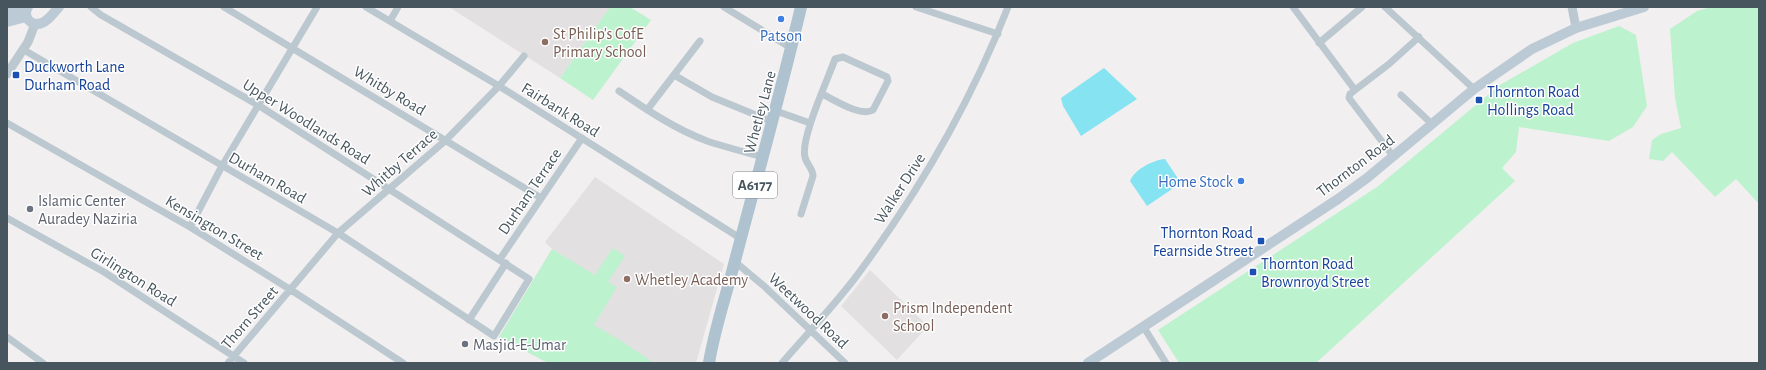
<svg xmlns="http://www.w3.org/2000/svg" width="1766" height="370" viewBox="0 0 1766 370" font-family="'Alegreya Sans',sans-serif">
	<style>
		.education { fill: #e3e0e2 }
		.green { fill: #bcf2cd }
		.water { fill: #86e3f1 }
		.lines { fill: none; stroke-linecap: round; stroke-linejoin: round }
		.minor { stroke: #bcc8cf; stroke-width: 7 }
		.tertiary { stroke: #bcc8cf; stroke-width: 9 }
		.secondary { stroke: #bccad5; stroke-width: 10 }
		.primary { stroke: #aec2d0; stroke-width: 12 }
		.shop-dot { fill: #3f7fe0; stroke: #fff; stroke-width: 1.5 }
		.education-dot { fill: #8d6e63; stroke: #fff; stroke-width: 1.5 }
		.transit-dot { fill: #1a4fb4; stroke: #fff; stroke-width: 1.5 }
		.worship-dot { fill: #6b7280; stroke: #fff; stroke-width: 1.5 }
		.labels { text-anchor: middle; stroke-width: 3; stroke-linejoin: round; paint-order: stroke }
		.shield { fill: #fff; stroke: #7e888e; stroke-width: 1 }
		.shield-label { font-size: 15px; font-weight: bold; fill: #46555e }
		.education-label { font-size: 16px; fill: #785e54; stroke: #fff; text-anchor: start }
		.shop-label { font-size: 16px; fill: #366cbe; stroke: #fff }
		.transit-label { font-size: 16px; fill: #164399; stroke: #fff; text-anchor: start }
		.street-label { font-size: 16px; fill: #46555e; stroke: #fff }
		.worship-label { font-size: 16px; fill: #5b616d; stroke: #fff; text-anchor: start }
	</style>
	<rect width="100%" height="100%" fill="#f2eff0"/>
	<!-- education -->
	<path class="education" d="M449,7H610L560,78Z
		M595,177L724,264L696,363H548L499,337L552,249L545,242Z
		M870,270L928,326L897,360L841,306Z"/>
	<!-- green -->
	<path class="green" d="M610,7H630L651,20L593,100L560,78Z
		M1711,7H1759V204L1736,179L1715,197L1672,152L1663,161L1649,159L1652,140L1661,134L1681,128L1675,98L1670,29L1697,11Z
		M1619,26L1636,35L1647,106L1633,127L1609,141L1519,127L1516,152L1502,168L1515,181L1316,363H1179L1158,330L1377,187L1500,85L1573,43Z
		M613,248L625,256L608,282L617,287L594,325L623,342L654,363H548L499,337L552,249L595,275Z"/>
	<!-- water -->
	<path class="water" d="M1104,68L1137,99L1081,136L1063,106L1061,98Z
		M1165,159L1181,183L1147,206L1130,181C1135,169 1153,160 1165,159Z"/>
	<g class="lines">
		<!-- minor -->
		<path class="minor" d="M224,7L541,198
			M366,7L499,86L740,238
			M724,7L791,48
			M916,7L998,34
			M1293,7L1355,90L1350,94L1349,98L1393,156
			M1385,7L1474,89
			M390,21L398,7
			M1319,43L1362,7
			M24,50L338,233L494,336L529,279L258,105L101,15L91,7
			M674,75L712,97L773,122
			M1355,90L1389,64L1419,37
			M619,91C647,110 675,129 707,141C725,147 745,152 763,157
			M1401,95L1432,124
			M647,110L700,41
			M776,111L810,123
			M7,123L190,227L291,290L403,363
			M801,214L813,176C813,168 806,164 805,157C800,139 828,79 835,59L843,57L887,77L888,81L873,110C860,117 835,100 822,94
			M7,218L104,272L244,363
			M190,227L222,166L317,7
			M500,259L582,138
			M734,261L764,286L845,363
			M469,320L506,263
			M1143,326L1166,363
			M7,337L43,363
			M228,363L338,233L446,140L499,86L524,56
			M782,363C806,335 832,308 855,278C917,195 970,104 1008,7"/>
		<!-- tertiary -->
		<path class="tertiary" d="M1572,7L1576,28
			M7,74L28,42L35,24"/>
		<!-- secondary -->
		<path class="secondary" d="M28,7C22,17 31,27 42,23C49,20 54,12 59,7
			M7,13L25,7
			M7,22L26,17
			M1088,363L1338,199L1367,178L1474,89L1532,49L1576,28L1644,7"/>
		<!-- primary -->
		<path class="primary" d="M709,363C714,332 724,302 732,272C755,184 780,96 801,7"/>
	</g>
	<!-- markers -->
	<g class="shop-dot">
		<circle cx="781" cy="19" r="4"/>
		<circle cx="1241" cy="181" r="4"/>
	</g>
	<g class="education-dot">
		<circle cx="545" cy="42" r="4"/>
		<circle cx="627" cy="279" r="4"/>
		<circle cx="885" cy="316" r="4"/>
	</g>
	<g class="transit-dot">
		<rect x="12" y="71" width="8" height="8" rx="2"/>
		<rect x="1475" y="96" width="8" height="8" rx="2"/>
		<rect x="1257" y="237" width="8" height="8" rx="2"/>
		<rect x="1249" y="268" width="8" height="8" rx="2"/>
	</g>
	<g class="worship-dot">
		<circle cx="30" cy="209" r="4"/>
		<circle cx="465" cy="344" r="4"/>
	</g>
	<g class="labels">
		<!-- shield labels -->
		<rect class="shield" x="733" y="172" width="44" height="26" rx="3"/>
		<g class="shield-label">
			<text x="755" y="190">A6177</text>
		</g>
		<!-- education labels -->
		<g class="education-label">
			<text x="553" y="39">St Philip's CofE<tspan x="553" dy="18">Primary School</tspan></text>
			<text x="635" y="285">Whetley Academy</text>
			<text x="893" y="313">Prism Independent<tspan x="893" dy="18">School</tspan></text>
		</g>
		<!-- shop labels -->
		<g class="shop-label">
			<text x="781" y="41">Patson</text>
			<text x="1233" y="187" text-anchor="end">Home Stock</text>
		</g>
		<!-- transit labels -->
		<g class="transit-label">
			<text x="24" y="72">Duckworth Lane<tspan x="24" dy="18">Durham Road</tspan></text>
			<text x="1487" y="97">Thornton Road<tspan x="1487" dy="18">Hollings Road</tspan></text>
			<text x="1253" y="238" text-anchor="end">Thornton Road<tspan x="1253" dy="18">Fearnside Street</tspan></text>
			<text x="1261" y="269">Thornton Road<tspan x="1261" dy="18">Brownroyd Street</tspan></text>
		</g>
		<!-- street labels -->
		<g class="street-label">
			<text transform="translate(390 90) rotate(31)" y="6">Whitby Road</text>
			<text transform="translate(561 109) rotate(32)" y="6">Fairbank Road</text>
			<text transform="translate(759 112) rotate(-75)" y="6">Whetley Lane</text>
			<text transform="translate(307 121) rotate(32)" y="6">Upper Woodlands Road</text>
			<text transform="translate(399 162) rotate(-41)" y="6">Whitby Terrace</text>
			<text transform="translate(1355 165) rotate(-37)" y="6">Thornton Road</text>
			<text transform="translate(268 177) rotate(30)" y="6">Durham Road</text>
			<text transform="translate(899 188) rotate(-57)" y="6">Walker Drive</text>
			<text transform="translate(529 191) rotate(-56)" y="6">Durham Terrace</text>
			<text transform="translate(215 227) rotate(31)" y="6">Kensington Street</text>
			<text transform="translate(134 276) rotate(32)" y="6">Girlington Road</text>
			<text transform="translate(809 310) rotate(43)" y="6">Weetwood Road</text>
			<text transform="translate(249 317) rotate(-49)" y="6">Thorn Street</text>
		</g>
		<!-- worship labels -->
		<g class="worship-label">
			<text x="38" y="206">Islamic Center<tspan x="38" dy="18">Auradey Naziria</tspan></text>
			<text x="473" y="350">Masjid-E-Umar</text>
		</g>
	</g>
	<!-- border -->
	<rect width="1766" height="370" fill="none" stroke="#46555e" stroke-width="16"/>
</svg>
